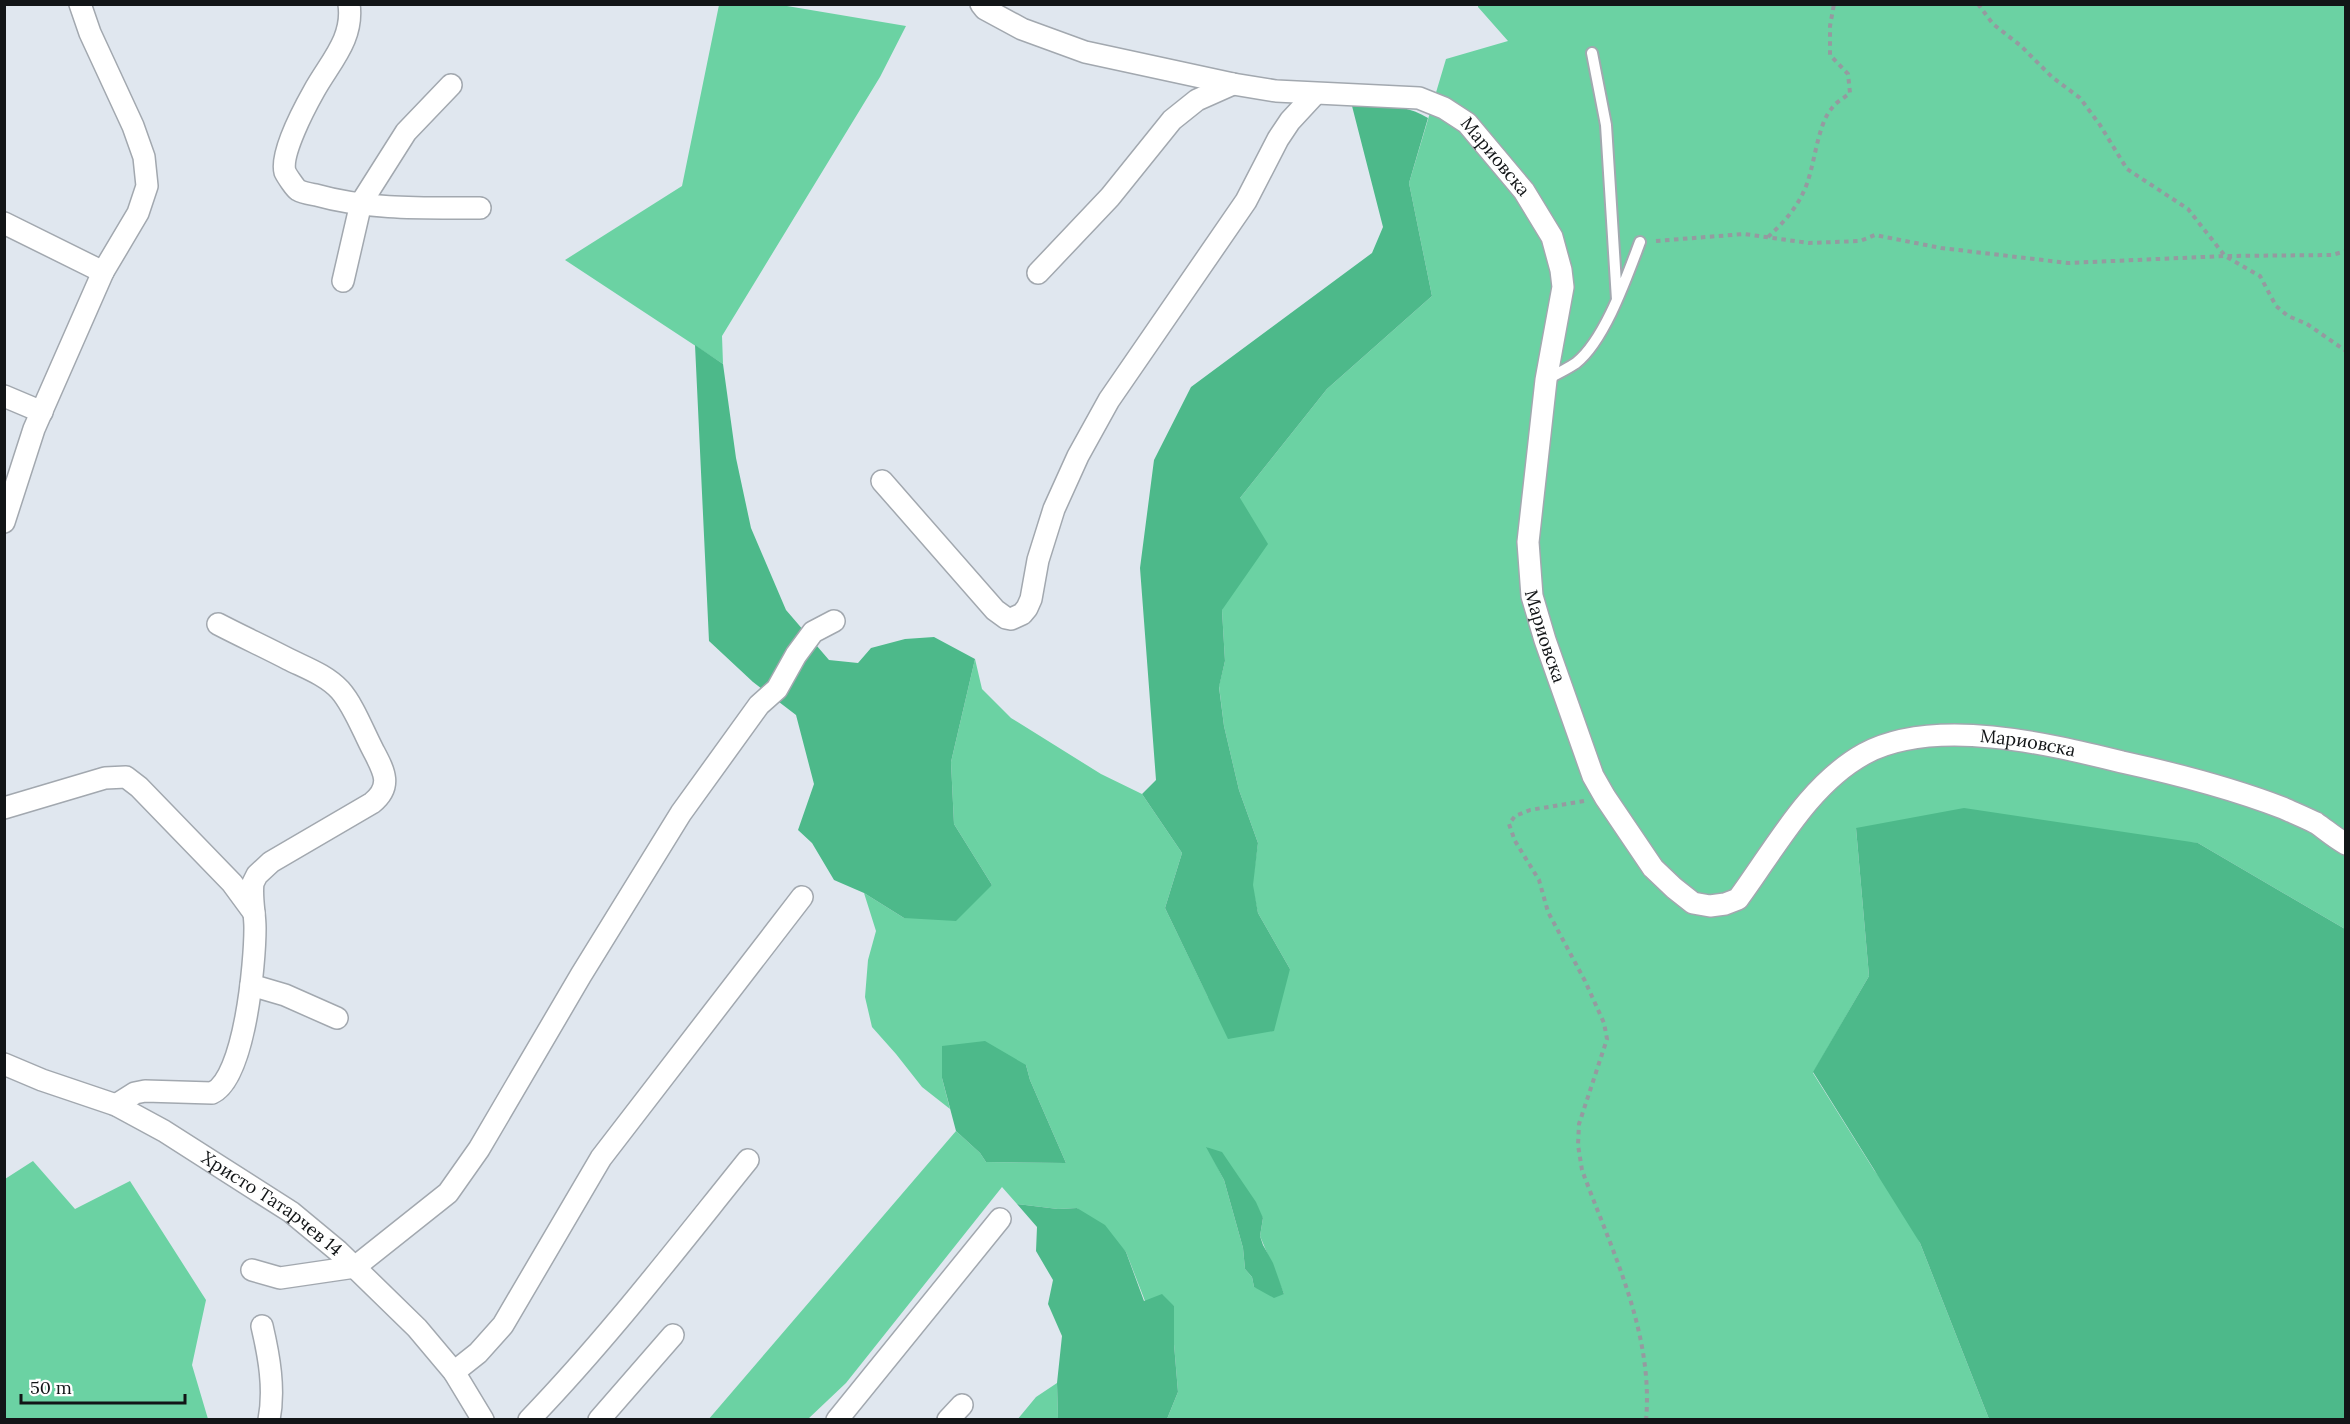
<svg xmlns="http://www.w3.org/2000/svg" width="2350" height="1424" viewBox="0 0 2350 1424" font-family="Lora,serif">
	<style>
		.green { fill: #6bd2a3; fill-rule: evenodd }
		.forest { fill: #4db98a }
		.lines { fill: none; stroke-linecap: round; stroke-linejoin: round }
		.lane-casing { stroke: #a2a8af; stroke-width: 14 }
		.street-casing { stroke: #a2a8af; stroke-width: 24 }
		.path { stroke: #959aa0; stroke-width: 4; stroke-dasharray: 4.5 4.5; stroke-linecap: butt }
		.lane { stroke: #fff; stroke-width: 10 }
		.street { stroke: #fff; stroke-width: 21 }
		.labels { text-anchor: middle; stroke-width: 6; stroke-linejoin: round; paint-order: stroke }
		.street-label { font-size: 18px; fill: #121517; stroke: #fff }
	</style>
	<rect width="100%" height="100%" fill="#e0e7ef"/>
	<!-- green -->
	<path class="green" d="M719,5H781L906,26L880,77L722,336L723,364L565,260L682,186Z
		M1478,5H2345V929L2198,843L1856,828L1869,976L1813,1073L1874,1170L1904,1209L1920,1243L1989,1419H1167L1178,1392L1174,1344V1306L1145,1301L1126,1252L1077,1208L1058,1209L1017,1204L1002,1187L846,1383L808,1419L708,1420L956,1131L980,1153L986,1162L1066,1163L1030,1080L1026,1065L942,1078L950,1109L922,1087L896,1054L872,1027L865,997L868,960L876,931L864,893L904,918L992,885L954,824L951,762L975,659L982,689L1011,718L1101,774L1142,794L1182,853L1165,908L1208,997L1290,969L1258,913L1252,885L1258,843L1239,790L1224,726L1219,686L1225,661L1222,610L1240,498L1327,389L1432,296L1409,183L1446,59L1508,41L1478,7ZM1207,1147L1263,1218L1260,1236L1284,1294L1254,1287L1252,1277L1245,1269L1243,1248L1224,1180Z
		M33,1161L75,1209L130,1181L206,1300L192,1365L208,1419H5V1179Z
		M1057,1383L1058,1419L1017,1420L1036,1397Z"/>
	<!-- forest -->
	<path class="forest" d="M1352,106C1379,106 1404,103 1428,118L1409,183L1432,296L1327,389L1240,498L1268,544L1222,610L1225,661L1219,687L1224,726L1239,790L1258,843L1253,885L1258,913L1290,969L1274,1031L1228,1039L1165,908L1182,853L1142,794L1156,780L1140,568L1154,460L1191,387L1372,253L1383,227Z
		M695,345L723,364L736,458L751,528L786,610L829,660L858,663L871,648L905,639L934,637L975,659L951,762L954,824L992,885L956,921L904,918L864,893L834,880L812,843L798,830L814,784L796,715L753,682L709,641Z
		M1964,808L2198,843L2345,929V1419H1989L1920,1243L1813,1072L1869,976L1856,828Z
		M985,1041L1026,1065L1030,1080L1066,1163L986,1162L980,1153L956,1131L942,1078V1046Z
		M1206,1147L1222,1152L1256,1202L1263,1218L1260,1236L1263,1245L1273,1263L1284,1294L1274,1298L1254,1287L1252,1277L1245,1269L1243,1248L1224,1180Z
		M1017,1204L1058,1209L1077,1208L1105,1225L1126,1252L1144,1301L1162,1294L1174,1306V1344L1178,1392L1167,1419H1058L1057,1383L1062,1336L1048,1304L1053,1280L1036,1251L1037,1227Z"/>
	<g class="lines">
		<!-- lane casing -->
		<g class="lane-casing">
			<path id="lane" d="M1592,53L1606,125L1617,300
				M1547,379C1557,374 1567,369 1576,363C1605,340 1627,276 1640,242"/>
		</g>
		<!-- street casing -->
		<g class="street-casing">
			<g id="street">
				<path d="M349,4C354,39 330,62 314,91C305,107 280,154 285,172C287,176 295,188 298,190C303,193 311,194 316,195C369,210 425,208 480,208"/>
				<path id="s1" d="M981,4L985,9L1022,29L1085,52L1233,84L1276,91L1419,98L1444,108L1467,123L1524,191L1552,237L1561,270L1563,287L1546,380L1528,542L1532,596L1545,640L1593,776L1605,797L1653,868L1674,888L1693,903L1710,906L1725,904L1738,899C1775,849 1808,785 1864,754C1934,716 2049,744 2122,762C2177,774 2231,788 2283,808C2294,813 2306,818 2316,823C2326,830 2335,838 2346,844"/>
				<path d="M4,223L103,272"/>
				<path d="M1038,273L1110,197L1172,120L1197,100L1233,84"/>
				<path d="M343,281L361,203L406,132L451,85"/>
				<path d="M4,396L42,412"/>
				<path d="M882,481L995,610L1006,618L1011,619L1022,614L1027,608L1031,599L1038,560L1054,509L1078,456L1109,400L1246,201L1278,139L1290,121L1315,94"/>
				<path d="M4,522L34,429L103,272L138,213L147,186L144,157L133,126L90,33L80,4"/>
				<path d="M4,808L105,778L126,777L139,787L232,883L254,913"/>
				<path d="M251,985L285,995L337,1018"/>
				<path id="s2" d="M4,1064L42,1080L116,1105L164,1131L291,1212L338,1251L417,1328L454,1372L483,1420"/>
				<path d="M116,1105L135,1093L145,1091L212,1093C245,1079 255,962 255,928C255,913 251,898 253,883L257,875L271,862L372,803C393,786 384,771 373,750C363,731 354,706 340,690C326,675 306,668 288,659C265,647 241,636 218,624"/>
				<path d="M252,1270L280,1278L355,1267L448,1193L479,1149L581,975L681,813L759,705L777,689L796,655L813,632L834,621"/>
				<path d="M262,1326C269,1356 275,1389 269,1420"/>
				<path d="M454,1372L478,1353L503,1325L601,1158L802,897"/>
				<path d="M529,1420C608,1338 677,1248 748,1160"/>
				<path d="M599,1420L673,1335"/>
				<path d="M837,1420L1000,1219"/>
				<path d="M948,1420L962,1405"/>
			</g>
		</g>
		<!-- path -->
		<path class="path" d="M1978,4L1993,24L2021,46L2052,77L2080,98L2100,125L2127,169L2188,209L2225,256L2260,276L2276,306L2288,316L2307,324L2346,351
			M1768,237C1782,224 1795,210 1803,193C1815,170 1816,126 1832,108C1836,102 1844,98 1850,93L1848,74L1830,55V26L1834,4
			M1656,241L1744,234L1809,243L1860,241L1875,235L1941,248L2068,263L2225,256L2332,255L2346,251
			M1584,801L1530,810L1515,816L1509,824L1515,841L1539,880L1548,912L1585,981L1604,1023L1607,1039L1579,1124L1578,1145L1582,1170C1611,1249 1654,1333 1646,1420"/>
		<!-- lane -->
		<use href="#lane" class="lane"/>
		<!-- street -->
		<use href="#street" class="street"/>
	</g>
	<g class="labels">
		<!-- street labels -->
		<g class="street-label">
			<text dy="6" stroke="none"><textPath href="#s1" startOffset="552">Мариовска</textPath></text>
			<text dy="6" stroke="none"><textPath href="#s1" startOffset="1056">Мариовска</textPath></text>
			<text dy="6" stroke="none"><textPath href="#s1" startOffset="1774">Мариовска</textPath></text>
			<text dy="6" stroke="none"><textPath href="#s2" startOffset="304">Христо Татарчев 14</textPath></text>
		</g>
	</g>
	<!-- border -->
	<rect width="2350" height="1424" fill="none" stroke="#121517" stroke-width="12"/>
	<!-- scale -->
	<path d="M21 1394v9h164v-9" fill="none" stroke="#121517" stroke-width="3"/>
	<text x="30" y="1394" font-size="18" fill="#121517" stroke="#ffffff" stroke-width="4.5" paint-order="stroke">50 m</text>
</svg>
